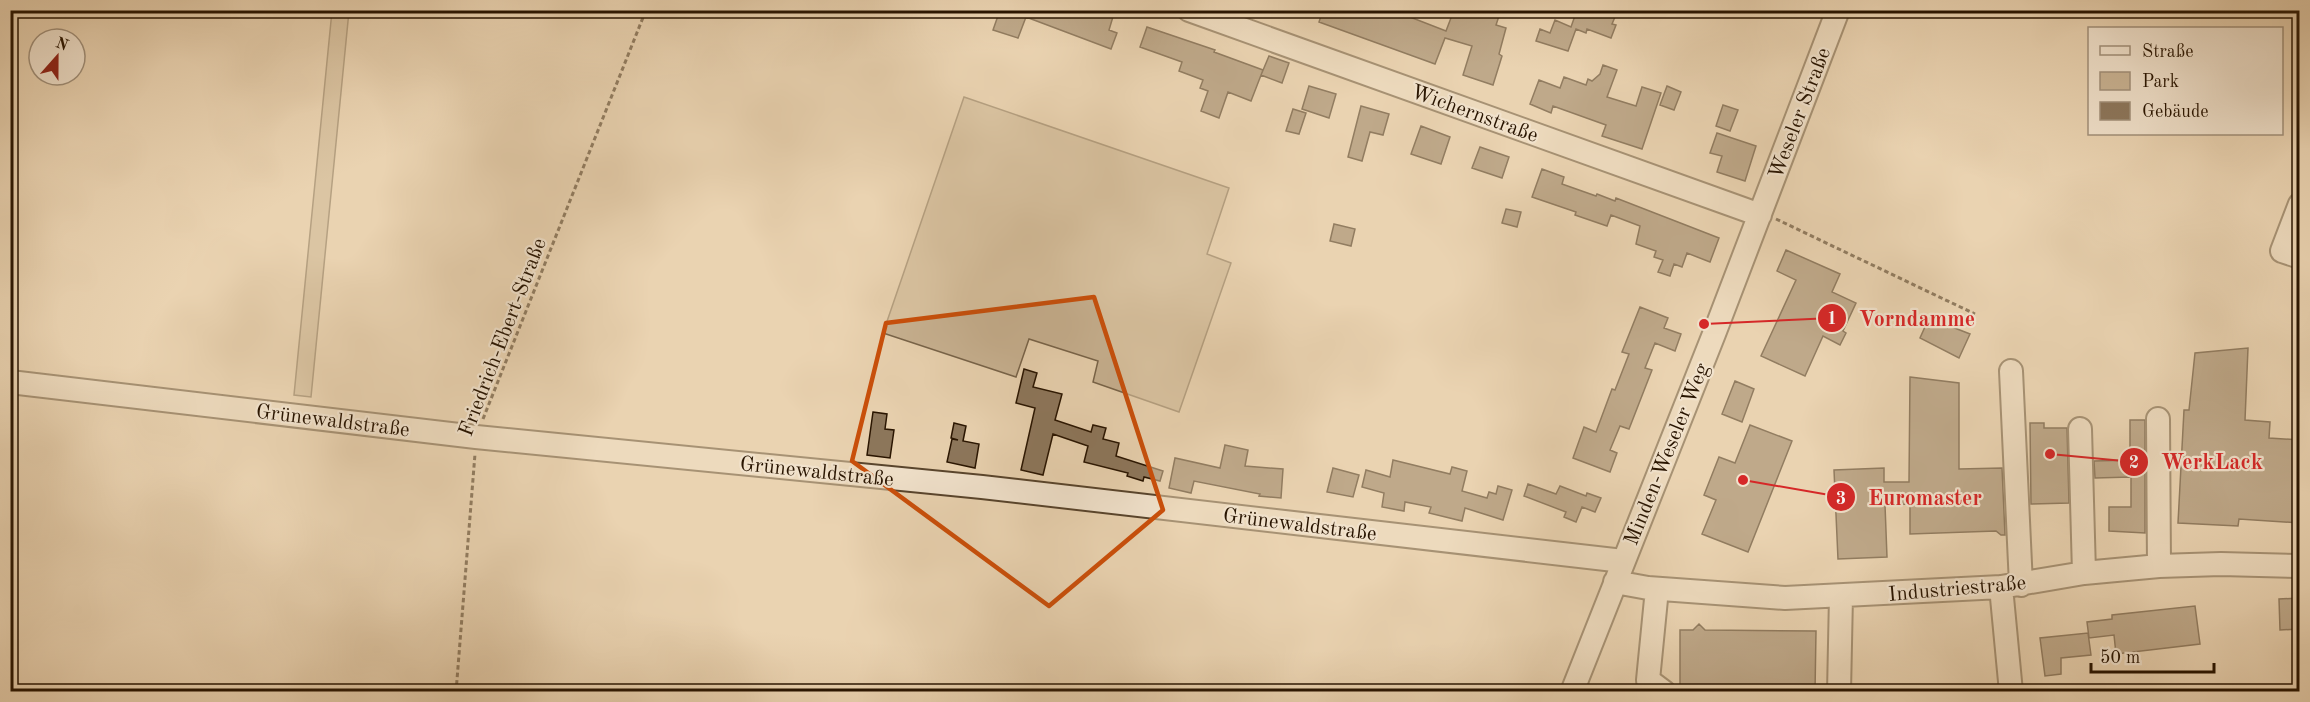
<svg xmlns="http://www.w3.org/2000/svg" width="2310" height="702" viewBox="0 0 2310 702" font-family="'Old Standard TT',serif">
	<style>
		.green { fill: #c9b393; stroke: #78644a; stroke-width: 1.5 }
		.building { fill: #8d775c; stroke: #281400; stroke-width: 1.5 }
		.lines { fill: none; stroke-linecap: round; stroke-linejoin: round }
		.minor-casing { stroke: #58442c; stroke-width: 26 }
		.path { stroke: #281400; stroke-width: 3; stroke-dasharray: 4.5 3; stroke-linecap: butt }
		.minor { stroke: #f1e2cc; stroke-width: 22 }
		.marked { fill: none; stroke: #cb4f0a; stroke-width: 4.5; stroke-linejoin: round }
		.labels { text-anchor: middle; stroke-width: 4.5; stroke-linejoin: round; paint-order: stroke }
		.street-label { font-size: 21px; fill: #281400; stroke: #f1e2cc }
		.leader { fill: none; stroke: #d62828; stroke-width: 2 }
		.callout-dot { fill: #d62828; stroke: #f1e2cc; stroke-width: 2 }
		.mark-label { font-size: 18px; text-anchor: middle; font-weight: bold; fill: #fff }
		.callout-label { font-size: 22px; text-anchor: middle; font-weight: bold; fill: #d62828; stroke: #f1e2cc; stroke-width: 4.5; stroke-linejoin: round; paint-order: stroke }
	</style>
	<rect width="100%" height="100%" fill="#ead3b1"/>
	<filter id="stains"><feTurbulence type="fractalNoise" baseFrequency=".00333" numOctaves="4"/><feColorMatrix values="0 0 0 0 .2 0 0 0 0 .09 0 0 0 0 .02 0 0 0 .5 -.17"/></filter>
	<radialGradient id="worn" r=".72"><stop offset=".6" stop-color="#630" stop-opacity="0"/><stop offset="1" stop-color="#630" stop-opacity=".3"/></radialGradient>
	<!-- green -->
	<path class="green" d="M332,11H349L311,397L294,395Z
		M964,97L1229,188L1207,254L1231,263L1179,412L1093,382L1098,361L1029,339L1016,377L883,333Z"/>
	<!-- building -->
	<path class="building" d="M1000,10H1115L1109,30L1117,33L1111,49L1026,17L1018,38L993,30Z
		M1323,10H1392L1446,31L1454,10H1501L1496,25L1506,28L1499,54L1502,56L1493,85L1463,75L1472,46L1445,38L1435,64L1319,22Z
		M1577,10H1618L1612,24L1616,25L1611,38L1587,29L1586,33L1576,29L1568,51L1536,41L1540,29L1550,33L1555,20L1571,27Z
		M1147,27L1215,50L1214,52L1263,70L1251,101L1228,92L1219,118L1201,111L1208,91L1200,88L1203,80L1179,71L1182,62L1140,47Z
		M1269,56L1289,63L1282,83L1261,75Z
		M1603,65L1617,70L1607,97L1636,106L1642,87L1661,93L1642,149L1602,136L1606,125L1553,106L1551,113L1530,104L1539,80L1560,88L1564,77L1586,85L1588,79L1592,81L1600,74Z
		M1309,86L1336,94L1329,118L1302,109Z
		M1667,86L1681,92L1674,110L1660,105Z
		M1723,105L1738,110L1730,131L1716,126Z
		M1361,106L1389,114L1383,135L1370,132L1362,161L1348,157Z
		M1293,109L1306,113L1299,134L1286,131Z
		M1421,126L1450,137L1441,164L1411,154Z
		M1717,133L1756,146L1745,181L1717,172L1722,156L1710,153Z
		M1480,147L1509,157L1502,178L1472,168Z
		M1542,169L1564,177L1562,184L1596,196L1597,194L1615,201L1616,198L1719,238L1710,262L1687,253L1682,267L1674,264L1670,276L1658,272L1663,260L1654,257L1656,251L1636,244L1640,226L1611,215L1607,226L1575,215L1576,212L1532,197Z
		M1506,209L1521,212L1517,227L1502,223Z
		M1334,224L1355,229L1351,246L1330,241Z
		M1786,250L1840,274L1832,292L1856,303L1843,331L1846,333L1840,345L1823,336L1805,376L1761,356L1796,280L1777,271Z
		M1640,307L1668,318L1664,328L1681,334L1675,351L1655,343L1645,368L1652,370L1629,429L1620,426L1610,450L1617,453L1610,472L1573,458L1584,427L1596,432L1612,389L1615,390L1629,354L1622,352Z
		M1929,318L1970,334L1959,358L1920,338Z
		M2248,348L2245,420L2270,422L2269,438L2300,440V523L2239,519L2238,526L2178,523L2184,410H2189L2195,353Z
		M1024,369L1037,373L1033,387L1062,394L1055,420L1091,432L1093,425L1106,428L1103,439L1119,443L1116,456L1163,471L1160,481L1144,477L1143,481L1127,476L1128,473L1084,462L1088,446L1053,434L1043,475L1021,470L1035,408L1016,403Z
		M1910,377L1959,383V469L2002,468L2005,535H2001L1996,531L1910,534V504L1885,505L1887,557L1838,559L1834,470L1884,468V482H1909Z
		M1735,381L1754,389L1742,422L1722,414Z
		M873,412L887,414L885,429L894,430L890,458L867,455Z
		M2130,420H2145V533L2109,531V507H2131V477L2095,478L2094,461L2130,460Z
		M954,423L966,426L963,441L979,444L975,468L947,462L952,439L958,440L951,438Z
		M2030,423H2044V428H2067L2069,503L2031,504Z
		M1750,425L1792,441L1748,552L1702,534L1716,500L1704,495L1719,457L1735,463Z
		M1225,445L1248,450L1245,466L1283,469L1281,498L1259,496L1260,494L1194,481L1191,493L1169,488L1175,458L1220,468Z
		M1393,460L1450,474L1452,467L1467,471L1462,491L1487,498L1489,492L1496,494L1498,486L1512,490L1503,520L1465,508L1462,521L1429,513L1431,507L1405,502L1404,511L1382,507L1384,493L1362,487L1366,470L1390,477Z
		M1333,468L1359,475L1353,497L1327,492Z
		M1528,484L1556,494L1560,486L1586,496L1587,493L1601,498L1595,512L1582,507L1576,522L1564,517L1566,512L1524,496Z
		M2300,598V629L2280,630L2279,599Z
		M2195,606L2200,644L2116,654L2114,635L2089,638L2087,622L2112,619V615Z
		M1699,624L1705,630L1816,631L1815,692H1680V630H1693Z
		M2088,633L2091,655L2061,658V674L2045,676L2040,638Z"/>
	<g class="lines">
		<!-- minor casing -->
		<g class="minor-casing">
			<path id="minor" d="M1189,10L1760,215
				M2300,204L2282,251L2300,257
				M2011,371L2021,585
				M10,382L476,437L982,487L1623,561
				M2158,419L2159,566
				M2080,429L2084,573
				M1615,582L1648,588L1785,598L2001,587L2084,573L2159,566L2221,564L2300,566
				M2001,587L2011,692
				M1657,589L1648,680L1664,692
				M1572,692L1714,334L1838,10
				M1839,692L1841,596"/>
		</g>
		<!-- path -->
		<path class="path" d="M1776,219L1975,314
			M483,419L646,10
			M456,692L475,454"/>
		<!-- minor -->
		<use href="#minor" class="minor"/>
	</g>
	<!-- marked area -->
	<path d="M0 0H2310V702H0ZM1094,297L1163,510L1049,606L852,461L886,323Z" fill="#ead3b1" fill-opacity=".55" fill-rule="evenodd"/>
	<path class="marked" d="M1094,297L1163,510L1049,606L852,461L886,323Z"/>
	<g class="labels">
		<!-- street labels -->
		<g class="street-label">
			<text transform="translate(1475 113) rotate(20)" y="7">Wichernstraße</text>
			<text transform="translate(1799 113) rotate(-69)" y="7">Weseler Straße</text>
			<text transform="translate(502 337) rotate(-69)" y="7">Friedrich-Ebert-Straße</text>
			<text transform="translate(333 420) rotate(7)" y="7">Grünewaldstraße</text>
			<text transform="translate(1666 454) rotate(-68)" y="7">Minden-Weseler Weg</text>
			<text transform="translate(817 471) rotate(6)" y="7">Grünewaldstraße</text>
			<text transform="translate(1300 524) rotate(7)" y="7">Grünewaldstraße</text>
			<text transform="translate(1957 588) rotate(-5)" y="7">Industriestraße</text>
		</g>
	</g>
	<!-- callouts -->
	<path class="leader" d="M1704 324L1832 318M2050 454L2134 462M1743 480L1841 497"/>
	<g class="callout-dot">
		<circle cx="1704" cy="324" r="6"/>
		<circle cx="2050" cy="454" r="6"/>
		<circle cx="1743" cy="480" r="6"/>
		<circle cx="1832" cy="318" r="15"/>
		<circle cx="2134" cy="462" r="15"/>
		<circle cx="1841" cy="497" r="15"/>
	</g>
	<g class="mark-label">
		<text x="1832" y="324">1</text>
		<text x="2134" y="468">2</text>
		<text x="1841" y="504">3</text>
	</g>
	<g class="callout-label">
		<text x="1917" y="326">Vorndamme</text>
		<text x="2212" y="469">WerkLack</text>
		<text x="1925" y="505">Euromaster</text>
	</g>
	<!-- margin -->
	<rect width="2310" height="702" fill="none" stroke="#ead3b1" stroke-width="36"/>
	<rect x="12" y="12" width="2286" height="678" fill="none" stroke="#281400" stroke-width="3"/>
	<rect x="18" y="18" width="2274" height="666" fill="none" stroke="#281400" stroke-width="1.5"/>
	<!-- legend -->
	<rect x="2088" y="27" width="195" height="108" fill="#f1e2cc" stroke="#a1907a" stroke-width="1.5"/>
	<rect x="2100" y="46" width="30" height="9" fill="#f1e2cc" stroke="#a1907a" stroke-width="1.5"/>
	<text x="2142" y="57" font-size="18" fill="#281400">Straße</text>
	<rect x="2100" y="72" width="30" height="18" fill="#c9b393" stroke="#a1907a" stroke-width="1.5"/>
	<text x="2142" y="87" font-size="18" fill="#281400">Park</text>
	<rect x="2100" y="102" width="30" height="18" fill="#8d775c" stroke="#a1907a" stroke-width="1.5"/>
	<text x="2142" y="117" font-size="18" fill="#281400">Gebäude</text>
	<!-- north arrow -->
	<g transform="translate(57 57) rotate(21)"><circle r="28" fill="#f1e2cc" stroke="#a1907a" stroke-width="1.5"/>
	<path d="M0-4.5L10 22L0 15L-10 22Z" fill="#8f2418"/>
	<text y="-9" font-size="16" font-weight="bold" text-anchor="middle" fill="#281400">N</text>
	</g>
	<!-- scale -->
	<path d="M2091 663v9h123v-9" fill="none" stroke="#281400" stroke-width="3"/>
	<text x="2100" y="663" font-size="18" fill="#281400" stroke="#f1e2cc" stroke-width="4.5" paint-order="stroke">50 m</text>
	<rect width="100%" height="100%" filter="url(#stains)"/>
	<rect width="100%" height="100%" fill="url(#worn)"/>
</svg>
